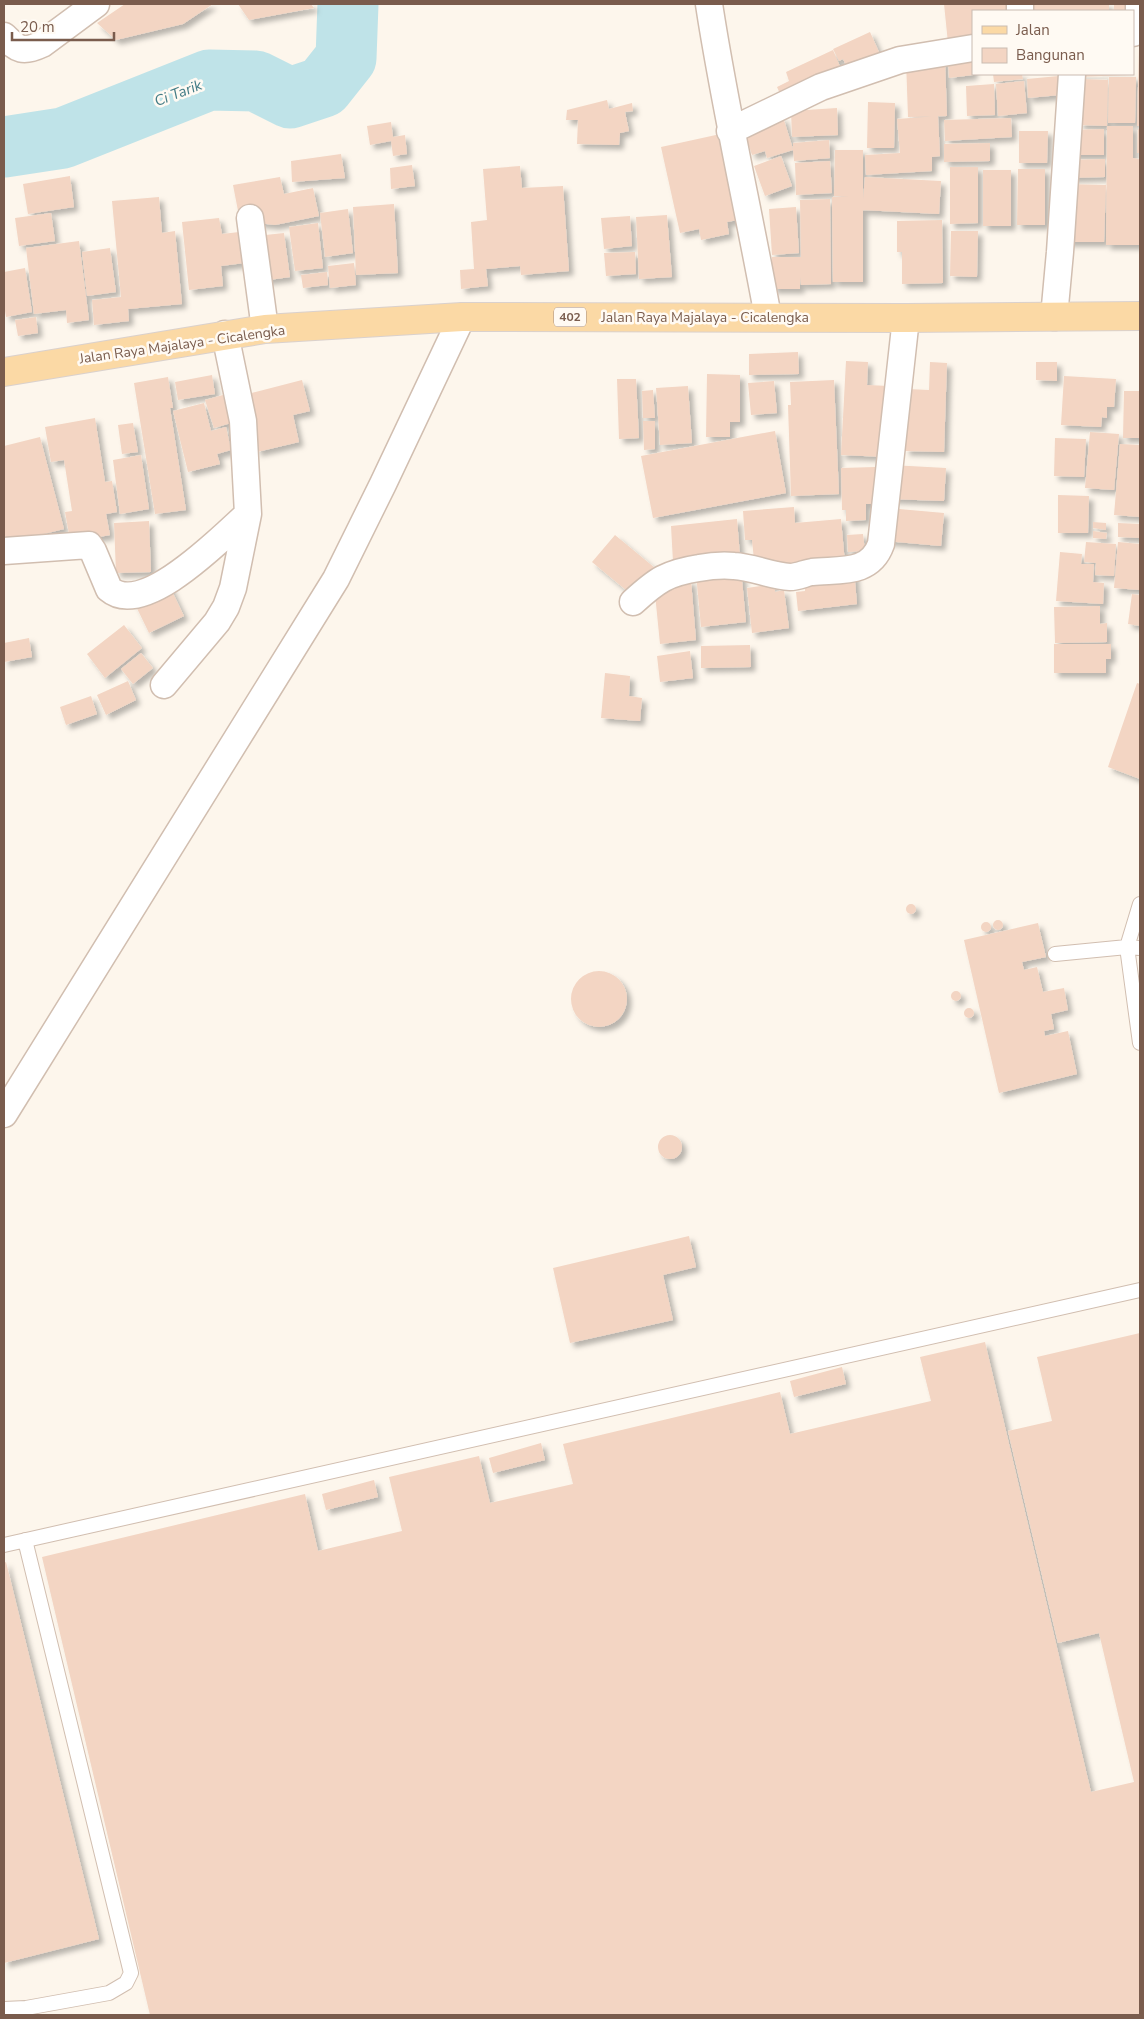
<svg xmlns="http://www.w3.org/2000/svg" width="1144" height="2019" viewBox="0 0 1144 2019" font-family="'Nunito Sans',sans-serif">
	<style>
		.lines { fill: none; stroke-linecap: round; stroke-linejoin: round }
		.river { stroke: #bfe3e8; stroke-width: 61 }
		.building { fill: #f3d5c3; filter: url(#shadow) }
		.service-casing { stroke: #d1beb0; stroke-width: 16 }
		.minor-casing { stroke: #d1beb0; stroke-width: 29 }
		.primary-casing { stroke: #dad1cd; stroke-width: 30 }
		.service { stroke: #fff; stroke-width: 14 }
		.minor { stroke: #fff; stroke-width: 26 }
		.primary { stroke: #fbd9a5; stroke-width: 28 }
		.labels { text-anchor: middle; stroke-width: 5; stroke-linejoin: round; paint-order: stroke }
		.shield { fill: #fffaf3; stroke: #a28b7f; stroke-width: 1 }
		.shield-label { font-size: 12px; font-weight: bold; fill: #7a5c4d }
		.street-label { font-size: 14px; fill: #7a5c4d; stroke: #fffaf3 }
		.water-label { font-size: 15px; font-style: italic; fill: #437c86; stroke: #fffaf3 }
	</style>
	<defs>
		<filter id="shadow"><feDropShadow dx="4.5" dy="4.5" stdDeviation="2.5" flood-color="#0004"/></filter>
	</defs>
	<rect width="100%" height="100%" fill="#fdf6ec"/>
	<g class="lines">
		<!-- river -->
		<path class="river" d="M4,147L63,138L209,80L256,81L290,98L323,87L346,58L348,4"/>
	</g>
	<!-- building -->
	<path class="building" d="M125,4H213L183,24L116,40L97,23Z
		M238,4H311L314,8L249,20Z
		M944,4H1014V11H973V40L948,43Z
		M1026,4H1109V11H1027Z
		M1114,4H1133L1134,11H1114Z
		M870,32L883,61L851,76L843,59L839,61L833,49Z
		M1139,47H1140V126H1137Z
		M833,50L842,71L782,98L777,87L789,81L786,72Z
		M973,56V75L949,78L948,58Z
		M945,59L947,116L908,117L906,60Z
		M993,74H1022L1023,79L994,82Z
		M1075,74H1130V75L1075,77Z
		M1069,75L1071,94L1028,98L1027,79Z
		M1109,77H1136L1135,123H1108Z
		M1080,79L1108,80L1107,126L1079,125Z
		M1024,81L1027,113L998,116L996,84Z
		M994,84L995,115L967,116L966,86Z
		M607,100L609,109L632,103L633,111L625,112L629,131L620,133L619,145L577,144L578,120H566L567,110Z
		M868,102L895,103L894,148H867Z
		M837,108L838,135L792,137L791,111Z
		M938,116L940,156L932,157V171L866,175L865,155L900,153L897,119Z
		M783,117L793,149V143L829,140L830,158L794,161L793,150L767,158L765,151L752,155L746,137L762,131L760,124Z
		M1011,118L1012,137L945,141L944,120Z
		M391,122L393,137L405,135L407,154L393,156L391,141L370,145L367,126Z
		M1107,126H1133V158L1139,159V245H1106Z
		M1104,129V155H1069V130Z
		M1138,129H1140V153H1137Z
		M1019,131H1048L1047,163H1019Z
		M725,133L743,219L727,222L729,234L701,240L699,229L680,233L661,147Z
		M990,143V161L944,162V144Z
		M835,150H863V282H833L832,197L849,196H834Z
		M341,154L345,178L292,182L291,161Z
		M781,156L792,186L765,196L754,166Z
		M1105,159V177L1067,178V160Z
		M830,161L832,193L796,195L795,163Z
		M412,165L415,186L391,189L390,168Z
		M520,166L522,188L563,186L569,271L521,275L520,266L486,269L488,286L461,289L460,270L474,269L471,222L487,220L483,169Z
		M950,167H978V223L950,224Z
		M1018,169H1045V225H1017Z
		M983,170H1011V226H983Z
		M70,176L74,207L28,214L23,184Z
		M280,177L284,194L313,188L319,216L275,225L240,221L233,185Z
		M865,177L941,181L939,214L862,210Z
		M1065,184L1106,185L1104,242H1064Z
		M159,197L162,233L175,231L182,304L128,309L129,321L94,325L92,300L121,297L112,201Z
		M830,199L831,284L801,285L800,277V289H772V257H801L800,200Z
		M394,204L398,273L356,275L353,207Z
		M796,207L799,253L772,255L769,209Z
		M348,209L353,253L325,257L320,213Z
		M51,213L55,241L19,246L15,218Z
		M667,215L672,277L639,279L636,217Z
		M630,216L632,246L604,249L601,218Z
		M219,218L222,234L248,231L252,262L221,266L223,286L189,290L182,222Z
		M942,220L943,283L902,284V252H897V221Z
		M318,223L323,268L295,271L289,227Z
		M951,231H978L977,277L950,276Z
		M284,233L290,277L262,281L256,236Z
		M79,241L89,320L67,323L66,310L34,314L26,248Z
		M110,248L116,292L87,296L82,252Z
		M635,252L636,274L606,276L604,253Z
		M354,263L356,285L330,288L328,266Z
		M25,268L32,312L6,317L4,305V272Z
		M327,272L328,285L303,288L301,275Z
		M36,317L38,333L18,336L15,320Z
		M798,352L799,374L749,375V354Z
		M846,361L868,362L867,385L889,386L886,457L841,455Z
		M930,362L947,363L944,452L905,451L907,389L929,390Z
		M1036,362H1057V381L1036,380Z
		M707,374L740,375V422H730V437H706Z
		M212,375L215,394L178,400L175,382Z
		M1064,376L1116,379L1114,407H1107V418L1102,417L1101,427L1061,425Z
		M168,377L173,408H170L186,510L155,514L134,383Z
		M617,379H636L639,438L619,439Z
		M302,380L310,411L293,415L299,442L257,452L244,395Z
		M834,380L839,494L791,496L788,405H791L790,382Z
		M774,381L777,413L751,415L748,383Z
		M688,386L692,443L660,445L656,388Z
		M653,390L655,418H643L642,391Z
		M1124,391H1140V438H1123Z
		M223,395L231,423L214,428L205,400Z
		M204,403L211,431L226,427L231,450L217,454L220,464L188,472L173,411Z
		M95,418L105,482L112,481L117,512L106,514L110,535L88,539L86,531L69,534L65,512L72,511L64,460L51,462L45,427Z
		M643,421H655V449L644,450Z
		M133,423L138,452L122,454L118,425Z
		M775,431L786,493L653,518L641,456Z
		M1090,432L1119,434L1114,490L1085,488Z
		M40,437L64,529L7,543L4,531V446Z
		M1055,438L1086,439L1084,477L1054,476Z
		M1120,444L1140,445V517L1114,515Z
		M141,455L149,509L120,514L113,460Z
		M891,465L946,468L944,501L889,499Z
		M875,467L876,504H866V520L846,521V510H842L841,468Z
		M1058,495L1089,496L1088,533H1058Z
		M794,507L795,523L841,519L845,563L755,570L752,540H745L743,511Z
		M888,508L944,513L941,546L885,541Z
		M737,519L740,556L673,562L671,526Z
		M149,521L151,572L116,573L114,523Z
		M1093,522L1106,523V530L1093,528Z
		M1118,523L1140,524V538L1118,537Z
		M1093,531L1107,533L1106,539L1093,538Z
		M863,534L865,551L848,552L847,535Z
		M615,535L655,568L632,595L592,562Z
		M1086,542L1116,544L1114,576L1095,575L1096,563L1084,562Z
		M1118,542L1140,544V590L1114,588Z
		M1060,552L1082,554L1081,564H1094L1093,582L1104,583L1103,604L1056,601Z
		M741,569L746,622L701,627L696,574Z
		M854,570L857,604L798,611L796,592L805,591L804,576Z
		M691,580L696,640L660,644L654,584Z
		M168,583L184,616L149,633L133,600Z
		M774,584L775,592L784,590L789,628L752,633L747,588Z
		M1132,594L1140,595V626L1128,624Z
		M1100,606V624L1107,623V642L1055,643L1054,607Z
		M124,625L142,648L105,678L87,654Z
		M29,638L32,657L4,662V643Z
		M1054,644H1111V659H1106V673H1054Z
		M750,645L751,667L701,668V646Z
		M690,651L693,678L660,682L657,656Z
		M141,653L153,668L133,684L121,669Z
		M605,673L630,676L629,696L642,698L640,721L601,718Z
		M128,681L136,700L106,715L97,695Z
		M1137,683L1140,684V779L1108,767Z
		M91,696L97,714L66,725L60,707Z
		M906 909a5 5 0 1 1 10 0a5 5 0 1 1-10 0Z
		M993 925a5 5 0 1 1 10 0a5 5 0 1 1-10 0Z
		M981 927a5 5 0 1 1 10 0a5 5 0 1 1-10 0Z
		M1038,923L1046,957L1022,962L1024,970L1037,967L1043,992L1064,988L1068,1010L1051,1014L1054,1029L1044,1031L1045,1036L1068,1031L1077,1074L999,1093L964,940Z
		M571 999a28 28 0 1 1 56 0a28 28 0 1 1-56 0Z
		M951 996a5 5 0 1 1 10 0a5 5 0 1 1-10 0Z
		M964 1013a5 5 0 1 1 10 0a5 5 0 1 1-10 0Z
		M658 1147a12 12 0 1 1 24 0a12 12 0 1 1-24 0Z
		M689,1236L696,1267L663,1275L673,1320L570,1343L553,1268Z
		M1140,1333V2015H150L42,1557L305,1494L318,1551L402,1531L389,1477L479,1456L490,1503L573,1484L563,1444L780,1392L790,1434L931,1401L920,1357L985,1342L1091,1792L1134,1782L1099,1633L1058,1643L1008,1431L1052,1421L1037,1357Z
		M842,1367L846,1384L794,1397L790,1381Z
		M541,1443L545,1460L493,1473L489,1458Z
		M374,1480L378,1497L326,1510L322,1494Z
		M6,1562L99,1939L4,1963V1563Z"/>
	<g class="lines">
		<!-- service casing -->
		<g class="service-casing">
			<path id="service" d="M1140,904L1127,947L1140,1043
				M1055,954L1127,947L1140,948
				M4,1545L1140,1290
				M4,2009L26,2008L109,1993L126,1983L131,1973L25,1540"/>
		</g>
		<!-- minor casing -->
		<g class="minor-casing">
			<path id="minor" d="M709,4C725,109 749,212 768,317
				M1020,4V11
				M1133,33L1139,25V4
				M4,36C18,50 23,53 42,44L96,4
				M730,131L821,87L900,60L973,48
				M250,218L265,329
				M1054,317L1060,252L1072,74
				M4,551L89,545L93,551L109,589C144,619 223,536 248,514
				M633,602C657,580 667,573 699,568C710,566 723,565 734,566C753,567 771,576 790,577C798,577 805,573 812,572C840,569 870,575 881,544L906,318
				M164,685L217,622L226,607L233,588L248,514L243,421L225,334
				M4,1114L336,579L383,484L462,317"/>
		</g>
		<!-- primary casing -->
		<g class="primary-casing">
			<path id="primary" d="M4,372L265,329L462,317L906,318L1140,316"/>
		</g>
		<!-- service -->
		<use href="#service" class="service"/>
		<!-- minor -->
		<use href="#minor" class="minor"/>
		<!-- primary -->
		<use href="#primary" class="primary"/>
	</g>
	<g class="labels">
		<!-- shield labels -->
		<rect class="shield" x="554" y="307.5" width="32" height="19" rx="4"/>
		<g class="shield-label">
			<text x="570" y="321">402</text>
		</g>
		<!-- street labels -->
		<g class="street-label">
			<text x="705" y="322">Jalan Raya Majalaya - Cicalengka</text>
			<text transform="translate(182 344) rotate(-8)" y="5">Jalan Raya Majalaya - Cicalengka</text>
		</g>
		<!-- water labels -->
		<g class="water-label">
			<text transform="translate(178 93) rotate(-21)" y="5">Ci Tarik</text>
		</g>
	</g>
	<!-- border -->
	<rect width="1144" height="2019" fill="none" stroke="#7a5c4d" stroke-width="10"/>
	<!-- legend -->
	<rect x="972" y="10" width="162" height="65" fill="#fffaf3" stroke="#cabbb1"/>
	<rect x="982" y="26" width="25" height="8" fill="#fbd9a5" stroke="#cabbb1"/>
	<text x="1016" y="35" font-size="15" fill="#7a5c4d">Jalan</text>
	<rect x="982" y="48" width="25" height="15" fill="#f3d5c3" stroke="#cabbb1"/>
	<text x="1016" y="60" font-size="15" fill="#7a5c4d">Bangunan</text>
	<!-- scale -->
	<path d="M12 32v8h102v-8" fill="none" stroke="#7a5c4d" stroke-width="2.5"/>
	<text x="20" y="32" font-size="15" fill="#7a5c4d" stroke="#fffaf3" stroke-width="4" paint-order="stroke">20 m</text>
</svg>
